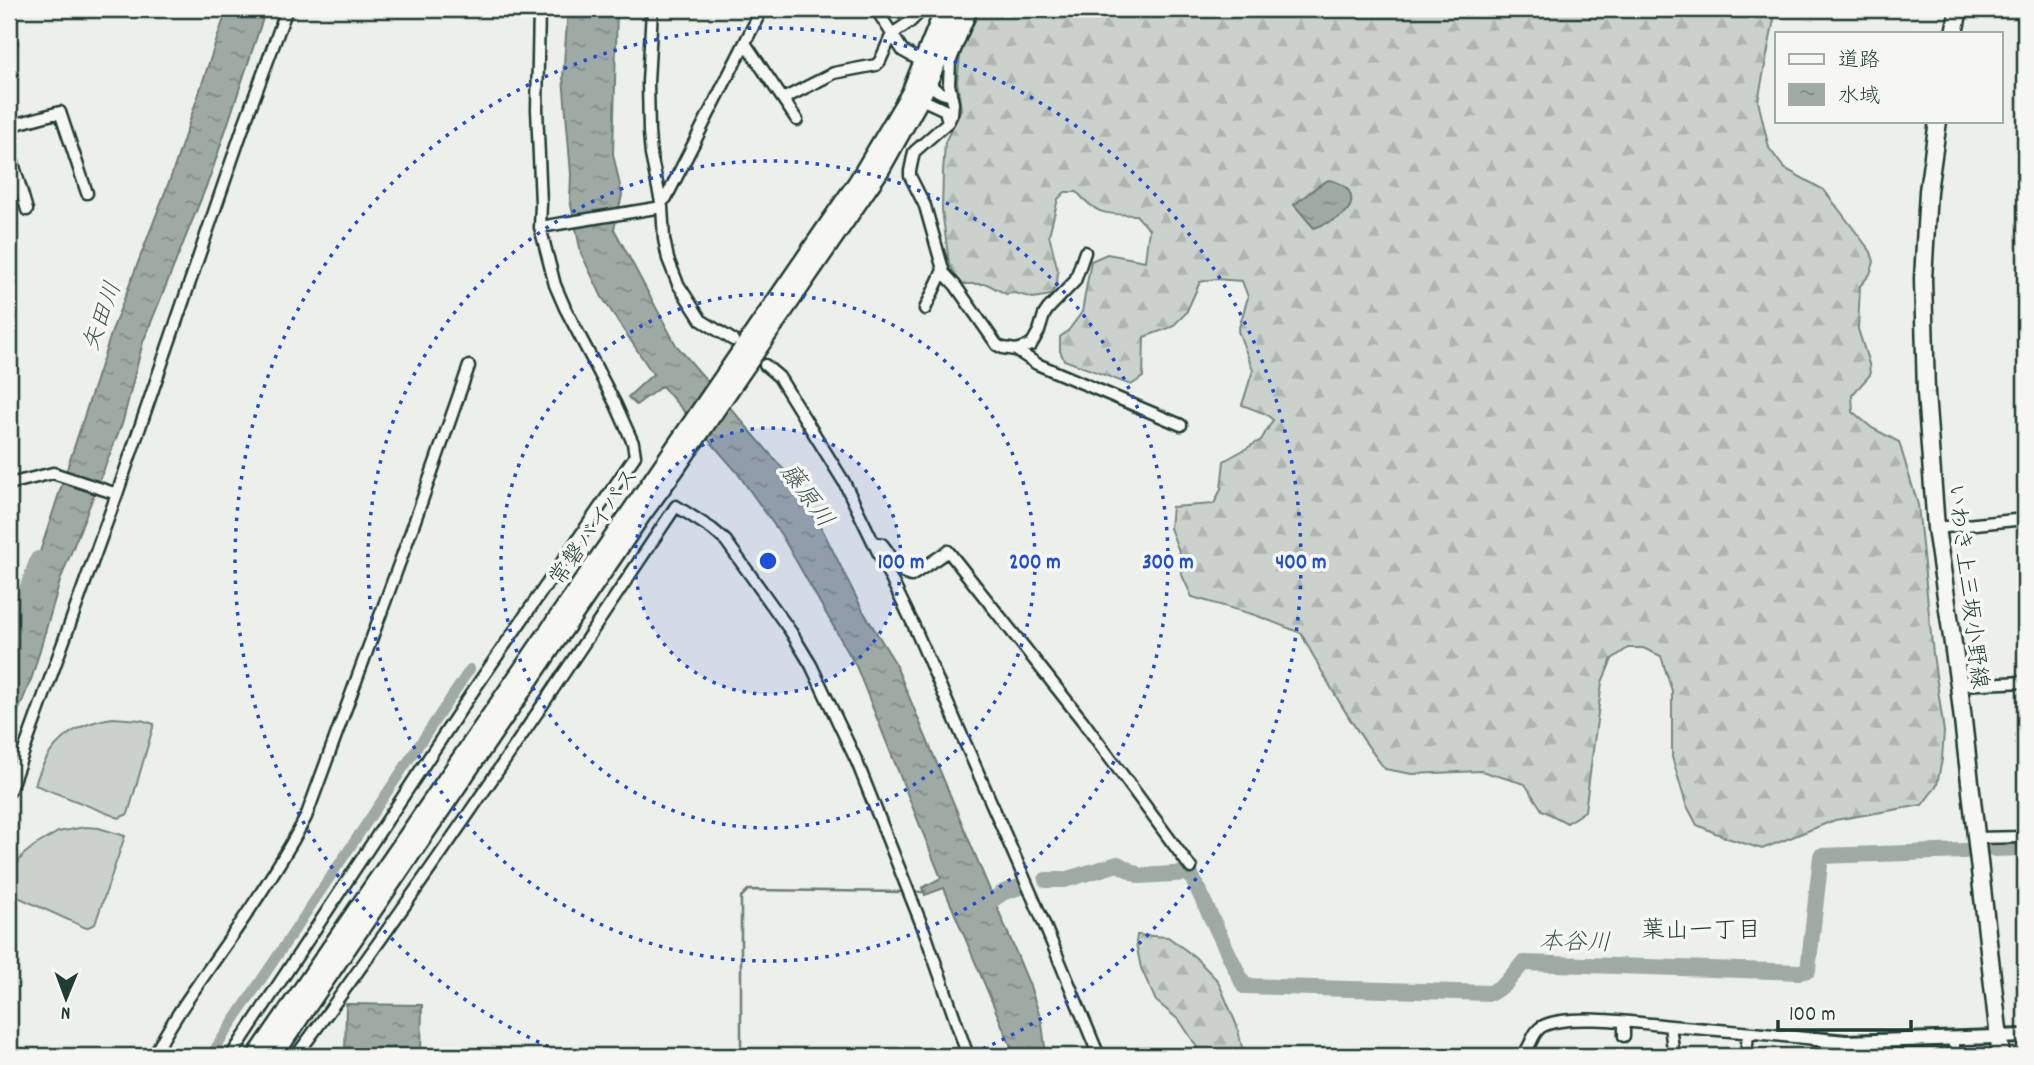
<svg xmlns="http://www.w3.org/2000/svg" width="2034" height="1065" viewBox="0 0 2034 1065" font-family="Dekko,'Klee One',sans-serif">
	<style>
		.forest { fill: url(#forest-firs); stroke: #758880; stroke-width: 2 }
		.pitch { fill: #cbd2cc; stroke: #758880; stroke-width: 2 }
		.water { fill: url(#water-ripples); stroke: #6c7e77; stroke-width: 2 }
		.lines { fill: none; stroke-linecap: round; stroke-linejoin: round }
		.stream { stroke: #6c7e77; stroke-width: 2.5 }
		.canal { stroke: #9faaa4; stroke-width: 10 }
		.river { stroke: #9faaa4; stroke-width: 16 }
		.minor-casing { stroke: #1f3d34; stroke-width: 15 }
		.tertiary-casing { stroke: #1f3d34; stroke-width: 18 }
		.primary-casing { stroke: #1f3d34; stroke-width: 21 }
		.trunk-casing { stroke: #1f3d34; stroke-width: 21 }
		.minor { stroke: #f6f6f2; stroke-width: 10 }
		.tertiary { stroke: #f6f6f2; stroke-width: 12 }
		.primary { stroke: #f6f6f2; stroke-width: 16 }
		.trunk { stroke: #f6f6f2; stroke-width: 16 }
		.ring { fill: none; stroke: #1d4ed8; stroke-width: 3.5; stroke-dasharray: 3.5 7 }
		.labels { text-anchor: middle; stroke-width: 7; stroke-linejoin: round; paint-order: stroke }
		.street-label { font-size: 23px; fill: #1f3d34; stroke: #f6f6f2 }
		.water-label { font-size: 24px; font-style: italic; fill: #3f5850; stroke: #f6f6f2 }
		.neighbourhood-label { font-size: 24px; fill: #1f3d34; stroke: #f6f6f2 }
		.centre { fill: #1d4ed8; stroke: #f6f6f2; stroke-width: 3.5 }
		.ring-label { font-size: 21px; text-anchor: middle; font-weight: bold; fill: #1d4ed8; stroke: #f6f6f2; stroke-width: 7; stroke-linejoin: round; paint-order: stroke }
	</style>
	<defs>
		<pattern id="forest-firs" width="22" height="20" patternUnits="userSpaceOnUse" patternTransform="scale(1.75)"><rect width="22" height="20" fill="#cbd2cc"/><path d="M5 1l3.5 6h-7zM16 11l3.5 6h-7z" fill="#aeb5b0"/></pattern>
		<pattern id="water-ripples" width="26" height="14" patternUnits="userSpaceOnUse" patternTransform="scale(1.75)"><rect width="26" height="14" fill="#9faaa4"/><path d="M2 4q2-2 4 0t4 0M15 11q2-2 4 0t4 0" fill="none" stroke="#818c86"/></pattern>
	</defs>
	<rect width="100%" height="100%" fill="#edefea"/>
	<filter id="ink" filterUnits="userSpaceOnUse"><feTurbulence type="fractalNoise" baseFrequency=".0143" numOctaves="2"/><feDisplacementMap in="SourceGraphic" scale="14" xChannelSelector="R" yChannelSelector="G"/><feConvolveMatrix kernelMatrix="1 2 1 2 8 2 1 2 1" color-interpolation-filters="sRGB"/></filter>
	<g filter="url(#ink)">
		<!-- forest -->
		<path class="forest" d="M981,9H1776L1758,101L1769,148L1784,168L1824,190L1871,252L1874,262L1870,274L1860,286L1858,329L1869,364L1870,375L1852,395L1853,412L1872,428L1899,442L1918,505L1933,654L1944,732L1942,759L1937,785L1922,805L1835,820L1762,849L1727,838L1697,825L1686,804L1672,757V691L1661,656L1643,648H1628L1612,659L1602,682L1585,811L1567,823L1542,810L1525,784L1481,771L1412,774L1385,769C1352,727 1326,680 1301,633L1255,615L1192,597L1182,575L1180,554L1170,528L1172,507L1214,504L1221,489L1224,461L1261,440L1273,420L1266,414L1242,405L1253,370L1238,331L1248,297L1242,281L1215,279L1200,282L1186,313L1172,327L1144,337L1143,377L1131,385L1064,360L1060,351V337L1068,331L1082,312L1091,261L1107,254L1145,261L1149,229L1136,215C1106,214 1098,216 1077,192H1065L1058,199L1049,235L1058,271L1057,283L1051,295L1033,298L1015,293L1006,294L987,284H960L949,263L942,210L943,173L945,142L961,109L957,81L961,49Z
			M1137,935L1168,937L1195,957L1218,981L1237,1026L1244,1056H1203L1180,1021L1156,1001L1141,968L1136,943Z"/>
		<!-- pitch -->
		<path class="pitch" d="M113,718L141,720L154,724L128,814L119,818L35,785C47,745 71,724 113,718Z
			M85,827L99,828L125,836L95,924L86,928L9,893V877L23,855L34,846L58,832Z"/>
		<!-- water -->
		<path class="water" d="M227,9H266L210,177L143,342L123,421L61,578L32,677L9,734V638L24,601L113,328L172,174Z
			M568,9H617L613,154L622,195L614,229L676,345L784,470L822,529L863,611L894,661L1030,986L1042,1023L1046,1056H1015L944,888L925,895L922,888L941,878L856,666L782,536L736,471L662,386L636,405L628,397L653,374L602,297L581,253L570,200L571,174L563,77Z
			M1329,180C1339,182 1349,186 1351,197C1355,215 1327,223 1314,228L1294,205C1306,196 1316,185 1329,180Z
			M346,1004L422,1005L421,1056H345Z"/>
		<g class="lines">
			<!-- stream -->
			<path class="stream" d="M911,892H925
				M741,1056V897L748,890L904,892"/>
			<!-- canal -->
			<path class="canal" d="M210,1056L470,669"/>
			<!-- river -->
			<path class="river" d="M9,639L38,559
				M1994,849L2025,848
				M1046,880H1064L1118,864L1140,876L1190,873L1244,986L1491,993L1505,984L1523,963L1800,972L1808,970L1821,856L1965,851
				M980,908L1004,892L1020,887"/>
			<!-- minor casing -->
			<g class="minor-casing">
				<path id="minor" d="M652,9L648,82L649,132L651,155L662,207L664,239L668,259L678,284L701,320L733,340
					M876,9L903,51L923,62
					M972,9L950,62L949,84L953,103L952,114L948,122L914,152L910,171V176L925,206L944,273L955,285L997,345L1003,348L1016,350L1031,345L1039,331L1044,315L1048,309L1075,281L1085,252
					M9,37L11,43
					M745,43L797,120
					M930,80C933,91 941,94 951,95
					M783,99L834,73L876,65L880,61L892,34L910,22L923,9
					M921,99L945,110L948,122
					M9,126L60,112L87,193
					M9,149L27,210
					M661,202L666,198L762,9
					M540,227L662,207
					M925,309L943,270
					M1016,350L1037,364L1181,425
					M765,365L779,377L844,482L913,624L1040,914L1099,1056
					M9,484L53,473L117,494
					M1936,528L2025,519
					M873,542L882,544C892,555 896,572 911,576L948,551L1082,720L1191,868
					M1959,685L2025,682
					M9,792L117,494L245,122L287,9
					M1975,838L2025,837
					M1670,1026L1674,1056
					M1624,1036V1022
					M1954,1039V1056
					M154,1056C171,1021 195,989 217,957C249,912 280,866 306,817L413,526L469,366
					M231,1056L471,694L635,456L633,443L616,405L565,308L555,285L540,227L541,204L537,109L539,9
					M296,1056C429,877 552,691 676,506L712,529L726,541L791,632L811,665L857,762L925,933L968,1056
					M1522,1056C1531,1048 1532,1031 1543,1026C1569,1013 1640,1023 1671,1026C1719,1030 1767,1034 1815,1039
					M1746,1056L1748,1033
					M1845,1056L1846,1042"/>
			</g>
			<!-- tertiary casing -->
			<g class="tertiary-casing">
				<path id="tertiary" d="M1815,1039L1846,1042L2025,1036"/>
			</g>
			<!-- primary casing -->
			<g class="primary-casing">
				<path id="primary" d="M1954,33L1959,9
					M1938,121L1928,191L1923,279L1926,393L1936,528L1959,685L2001,1056"/>
			</g>
			<!-- trunk casing -->
			<g class="trunk-casing">
				<path id="trunk" d="M256,1056L857,182L910,93L944,9
					M274,1056L642,515L675,470L880,171L922,96L955,24L959,9"/>
			</g>
			<!-- minor -->
			<use href="#minor" class="minor"/>
			<!-- tertiary -->
			<use href="#tertiary" class="tertiary"/>
			<!-- primary -->
			<use href="#primary" class="primary"/>
			<!-- trunk -->
			<use href="#trunk" class="trunk"/>
		</g>
	</g>
	<!-- distance rings -->
	<circle cx="768" cy="561" r="133" fill="#1d4ed8" fill-opacity=".12"/>
	<g class="ring">
		<circle cx="768" cy="561" r="133"/>
		<circle cx="768" cy="561" r="267"/>
		<circle cx="768" cy="561" r="400"/>
		<path d="M568 1055A533 533 0 1 1 968 1055"/>
	</g>
	<g class="labels">
		<!-- street labels -->
		<g class="street-label">
			<text transform="translate(593 526) rotate(-55)" y="8">常磐バイパス</text>
			<text transform="translate(1969 586) rotate(83)" y="8">いわき上三坂小野線</text>
		</g>
		<!-- water labels -->
		<g class="water-label">
			<text transform="translate(101 316) rotate(-70)" y="8">矢田川</text>
			<text transform="translate(808 495) rotate(54)" y="8">藤原川</text>
			<text transform="translate(1575 941) rotate(1)" y="8">本谷川</text>
		</g>
		<!-- neighbourhood labels -->
		<g class="neighbourhood-label">
			<text x="1701" y="937">葉山一丁目</text>
		</g>
	</g>
	<circle cx="768" cy="561" r="10" class="centre"/>
	<g class="ring-label">
		<text x="901" y="568">100 m</text>
		<text x="1035" y="568">200 m</text>
		<text x="1168" y="568">300 m</text>
		<text x="1301" y="568">400 m</text>
	</g>
	<!-- margin -->
	<rect width="2034" height="1065" fill="none" stroke="#f6f6f2" stroke-width="35"/>
	<rect x="18" y="18" width="1999" height="1030" fill="none" stroke="#1f3d34" stroke-width="2.5" filter="url(#ink)"/>
	<!-- legend -->
	<rect x="1775" y="32" width="228" height="91" fill="#f6f6f2" stroke="#a0aca6" stroke-width="2"/>
	<rect x="1789" y="54" width="35" height="10" fill="#f6f6f2" stroke="#a0aca6" stroke-width="2"/>
	<text x="1838" y="66" font-size="21" fill="#1f3d34">道路</text>
	<rect x="1789" y="84" width="35" height="21" fill="url(#water-ripples)" stroke="#a0aca6" stroke-width="2"/>
	<text x="1838" y="102" font-size="21" fill="#1f3d34">水域</text>
	<!-- north arrow -->
	<g transform="translate(66 998) rotate(181)" stroke="#f6f6f2" stroke-width="5" paint-order="stroke">
	<path d="M0-5L12 26L0 18L-12 26Z" fill="#1f3d34"/>
	<text y="-10" font-size="19" font-weight="bold" text-anchor="middle" fill="#1f3d34">N</text>
	</g>
	<!-- scale -->
	<path d="M1778 1020v10h133v-10" fill="none" stroke="#1f3d34" stroke-width="3.5"/>
	<text x="1789" y="1020" font-size="21" fill="#1f3d34" stroke="#f6f6f2" stroke-width="5" paint-order="stroke">100 m</text>
</svg>
